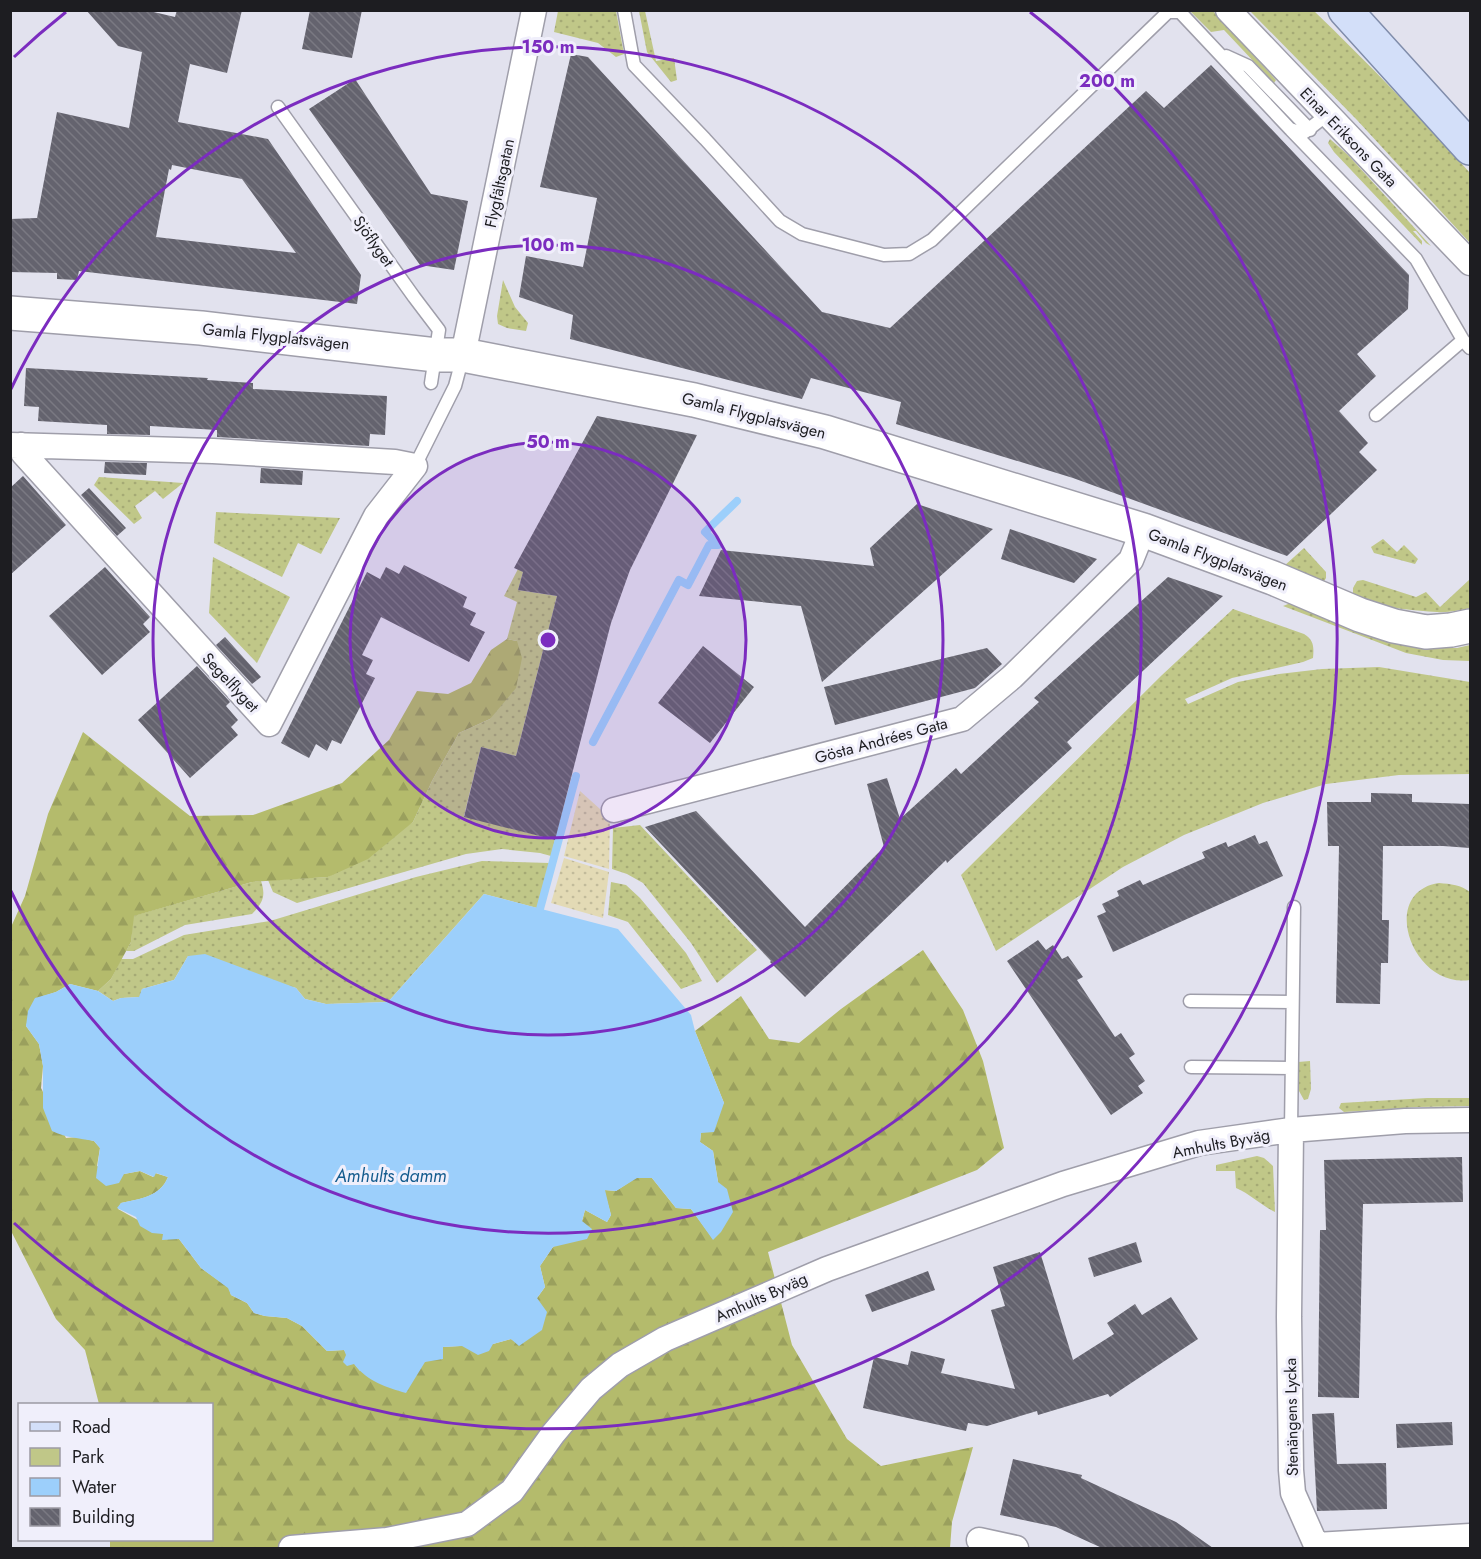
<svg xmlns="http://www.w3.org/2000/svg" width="1481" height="1559" viewBox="0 0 1481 1559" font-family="Jost,sans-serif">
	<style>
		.green { fill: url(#green-dots) }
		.forest { fill: url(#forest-firs) }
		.sand { fill: url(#sand-dots) }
		.water { fill: #9ccffb }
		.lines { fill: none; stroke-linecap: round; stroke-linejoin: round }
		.stream { stroke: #9ccffb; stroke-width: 8 }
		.building { fill: url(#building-back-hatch); fill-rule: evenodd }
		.lane-casing { stroke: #9f9eaa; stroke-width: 15 }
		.street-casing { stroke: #9f9eaa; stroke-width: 27 }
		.secondary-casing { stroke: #9f9eaa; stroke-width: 36 }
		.primary-casing { stroke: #808dab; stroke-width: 36 }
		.lane { stroke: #fff; stroke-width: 12 }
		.street { stroke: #fff; stroke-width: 24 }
		.secondary { stroke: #fff; stroke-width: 33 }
		.primary { stroke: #d3dff9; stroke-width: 33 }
		.ring { fill: none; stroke: #7b2cbf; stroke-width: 3 }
		.labels { text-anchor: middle; stroke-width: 6; stroke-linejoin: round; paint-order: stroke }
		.street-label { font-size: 16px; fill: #1d1d21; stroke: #f0effb }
		.water-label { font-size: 18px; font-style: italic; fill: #155c8e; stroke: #f0effb }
		.centre { fill: #7b2cbf; stroke: #f0effb; stroke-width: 3 }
		.ring-label { font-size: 18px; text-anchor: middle; font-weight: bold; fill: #7b2cbf; stroke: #f0effb; stroke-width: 6; stroke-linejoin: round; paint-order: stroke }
	</style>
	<defs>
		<pattern id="green-dots" width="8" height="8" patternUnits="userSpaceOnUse" patternTransform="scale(1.5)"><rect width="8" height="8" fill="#c0c788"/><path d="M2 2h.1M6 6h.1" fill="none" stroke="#a5aa75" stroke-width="1.8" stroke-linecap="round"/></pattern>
		<pattern id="forest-firs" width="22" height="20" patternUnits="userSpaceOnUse" patternTransform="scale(1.5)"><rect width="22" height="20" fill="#b4bb6c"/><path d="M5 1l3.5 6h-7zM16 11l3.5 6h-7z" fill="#9aa05d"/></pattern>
		<pattern id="sand-dots" width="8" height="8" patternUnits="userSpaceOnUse" patternTransform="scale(1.5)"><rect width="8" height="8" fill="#e3dab5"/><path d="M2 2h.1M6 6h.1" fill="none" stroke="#c2bb9b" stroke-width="1.8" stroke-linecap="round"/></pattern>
		<pattern id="building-back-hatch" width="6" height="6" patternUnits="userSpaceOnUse" patternTransform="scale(1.5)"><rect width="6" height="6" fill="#64636e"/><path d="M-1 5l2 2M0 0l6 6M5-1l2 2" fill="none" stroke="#7a7982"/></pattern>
	</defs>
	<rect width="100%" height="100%" fill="#e2e2ee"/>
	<!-- green -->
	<path class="green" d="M558,11H616L624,54L616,57L598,43L554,32Z
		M639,11H645L656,61L674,58L677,80L671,82L647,52Z
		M1190,11H1213L1276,80L1274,83L1224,30L1211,32Z
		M1250,11H1314C1368,63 1420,117 1470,173V243L1357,120Z
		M1330,139L1348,155L1431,246L1426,243L1416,231H1413L1422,241V245L1334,152L1328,143Z
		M503,280L515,307L528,323L526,331L507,328L498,324L497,316Z
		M99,477L183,483L163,499L155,491L135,506L142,518L134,524L94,485Z
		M216,512L340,518L321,554L298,543L282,577L214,543Z
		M1383,539L1397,552L1404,545L1418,559L1415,564L1374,553L1371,547Z
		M1304,548L1326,572V578L1323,583L1284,566Z
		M213,557L290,597L257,663L209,613Z
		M518,569L523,572L518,590L557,596L516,756L481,747L464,816L555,840L551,856L540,853L502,849L466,854L297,903L273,892L268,880L328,877L413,822L432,781L459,733L490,719L517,641L507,639L517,602L504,596Z
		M1470,579V608C1460,610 1448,613 1437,612C1418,611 1366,607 1353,593V588L1357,581L1363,580L1416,597L1426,592L1440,607Z
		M1296,601L1429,648H1457L1470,645V661L1443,660L1406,653L1283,606Z
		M1233,609L1304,634C1314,640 1314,647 1313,658L1303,662L1232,678L1185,699L1188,704L1238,682L1279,674L1322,669L1379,667L1470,682V774L1399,775L1326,784L1263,803L1184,835L1123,867L996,951L961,875L1162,675Z
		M640,825L757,950L717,983L691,943L643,883L627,874L612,869L613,828Z
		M482,861L549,863L537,908L484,894L388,1002L326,1004L305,999L296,988L188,956L174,980L142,989L140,997L121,998L113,1001L98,991L111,979L121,959H133L184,935L270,921L416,877Z
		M261,881C266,896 263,903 252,914L185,925L134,951H126L131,942L133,916L252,882Z
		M611,882L626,885L640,898L686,953L702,981L681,989L628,922L608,915Z
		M1439,883C1451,884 1461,885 1470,892V980C1412,989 1378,892 1439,883Z
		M1310,1061L1311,1089L1308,1099L1304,1100L1299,1091L1298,1062Z
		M1427,1098H1470V1106L1418,1107L1344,1112L1339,1108L1341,1103Z
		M1257,1156L1264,1158L1273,1166L1275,1212C1261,1205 1250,1194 1236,1188L1235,1171H1216V1165Z"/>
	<!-- forest -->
	<path class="forest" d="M507,639L517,641L522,658L516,688L490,719L459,733L432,781L413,822L368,859L328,877L252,882L134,916L131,942L111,979L98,991L70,984L56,992L35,999L26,1026L39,1044L43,1066L41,1088L66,1138L78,1137L94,1141L100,1148L97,1166L124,1174L140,1171L153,1177L155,1173L168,1177C160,1197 140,1199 121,1203L118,1209L163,1234L179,1239L201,1268L229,1288L231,1295L247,1303L254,1313L265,1316L287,1318L302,1326L327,1351L344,1350L360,1371L425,1362L443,1347L493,1344L511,1339L520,1345L537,1298L545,1287L540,1266L553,1247L582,1221L585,1210L607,1222L611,1215L604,1190L616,1191L637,1177L652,1178L676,1208L691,1209L713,1239L718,1182L713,1151L700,1142L701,1133L724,1103L695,1031L741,996L769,1039L799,1043L841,1009L923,950L963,1010L983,1061L1004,1148L977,1170L768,1252L792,1345L847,1439L881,1466L973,1447L952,1522L950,1548H110V1540H212V1404H99L85,1350L56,1319L11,1231V927L25,896L48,814L83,732L190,816L253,815L342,783L389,740L417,691L448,694L471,683L491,650Z"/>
	<!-- sand -->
	<path class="sand" d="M580,791L610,818L609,869L564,856Z
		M564,858L609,872L603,918L551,903Z"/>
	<!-- water -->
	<path class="water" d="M484,894L618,929L691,1015L695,1031L724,1103L714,1132L701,1133L700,1142L713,1151L718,1182L727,1189L733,1212L721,1232L713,1240L691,1209L676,1208L652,1178H637L616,1191L605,1190L611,1215L607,1222L585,1210L582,1221L592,1229L587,1239L553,1247L540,1266L545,1287L537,1298L547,1312L542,1330L519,1346L511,1339L493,1344L489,1351L478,1355L462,1346L443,1347V1359L425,1362L406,1393C386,1387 368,1382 354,1364L347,1366L343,1362L346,1355L344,1350L327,1351L302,1326L287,1318L265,1316L254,1313L247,1303L231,1295L228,1288L201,1268L179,1239L162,1240L163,1234L152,1233L140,1226L136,1217L117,1208L121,1203C139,1199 160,1197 168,1177L156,1173L154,1177L140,1171L124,1174L119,1183L106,1186L96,1178L100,1148L94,1141C79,1138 66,1138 52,1131L43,1108V1066L39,1044L26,1026L28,1011L35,998L56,992L70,984L98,991L113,1001L121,998L139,997L142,989L174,980L188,956L205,954L296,988L305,999L326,1004L388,1002Z"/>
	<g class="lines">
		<!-- stream -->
		<path class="stream" d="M593,742L679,580L688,585L709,545H718L705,532L737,501
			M540,909L576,776"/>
	</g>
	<!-- building -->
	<path class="building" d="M86,10H145L175,17L177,10H242L227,73L190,64L178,122L268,139L361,275L357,304L79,271L77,280L57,279V273L10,272V219L37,218L57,112L129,128L142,52L118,46ZM172,165L242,179L296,253L156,237L169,169L171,170Z
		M310,10H362L352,58L302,49Z
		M571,54L588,57L822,312L890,328L1146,91L1164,108L1211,65L1409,275L1408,309L1357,354L1376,376L1339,411L1368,443L1359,452L1377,470L1287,556L1073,478L896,424L901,402L811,378L802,399L570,339L573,315L519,297L526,256L583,267L597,198L540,187Z
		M355,79L431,194L468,201L454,270L420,265L309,109Z
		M26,368L208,378L207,380L253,383V389L387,396L385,435L370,434L369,446L217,437V430L150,426V435L107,434V425L38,421L39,407L24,406Z
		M597,416L697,435L630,570L611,623L555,840L464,817L481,747L516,756L557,596L518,590L523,572L514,568Z
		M105,462L147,463L146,475L104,473Z
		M261,468L303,471L302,485L260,483Z
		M23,476L66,525L10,575V488Z
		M89,488L126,528L117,536L81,495Z
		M917,504L993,529L822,682L801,606L699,596L721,550L874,566L870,548Z
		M1010,529L1097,559L1074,583L1001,559Z
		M404,565L467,597L463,607L476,613L470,625L485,632L469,662L381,617L362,655L373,660L366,674L375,678L341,744L332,740L327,751L316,744L309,758L281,743L367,572L380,579L386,567L399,574Z
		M105,567L150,617L143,624L150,632L102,675L49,616Z
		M1168,577L1223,596L1067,742L1072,748L947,863L946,860L805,997L770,962L771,961L645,827L696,811L805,927L884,847L867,784L887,778L900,819L956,768L961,774L1039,702L1034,698Z
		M225,637L261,677L252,684L216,645Z
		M703,646L754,687L710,743L658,703Z
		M987,648L1002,664L975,688L835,725L824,687Z
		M197,666L230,702L226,706L238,720L231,727L238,735L190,778L138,720Z
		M1371,793L1412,794V802L1470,804V848L1443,846H1383L1382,920H1389L1388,963H1381L1380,1004L1336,1003L1339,846H1328L1327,802H1371Z
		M1255,835L1259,844L1267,841L1283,876L1113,952L1097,916L1106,912L1102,904L1119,896L1117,891L1140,880L1143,885L1205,858L1202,852L1226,842L1228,847Z
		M1038,940L1046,950L1053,945L1062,959L1068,956L1083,977L1077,980L1115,1037L1121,1033L1135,1054L1129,1058L1145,1081L1138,1086L1143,1093L1111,1115L1007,961Z
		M1462,1157L1463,1202L1363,1204L1359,1398L1318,1397L1320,1230H1326L1324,1160Z
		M1136,1242L1142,1262L1094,1277L1088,1258Z
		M1040,1252L1073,1360L1114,1334L1107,1323L1135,1304L1142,1315L1171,1297L1198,1339L1110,1397L1108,1394L1038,1415L1037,1411L987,1426L968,1423L966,1431L863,1408L874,1357L908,1365L911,1351L945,1359L941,1373L1015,1389L991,1310L1005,1306L993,1267Z
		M928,1271L935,1290L872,1312L865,1295Z
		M1334,1413L1337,1464L1386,1463L1387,1509L1317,1511L1312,1414Z
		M1452,1422L1453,1445L1397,1448L1396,1424Z
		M1013,1459L1082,1475L1081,1478L1176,1522L1213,1548H1102L1056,1527L1000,1515Z"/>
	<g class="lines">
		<!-- lane casing -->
		<g class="lane-casing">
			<path id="lane" d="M624,10L634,65L705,139L780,221L802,234L884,255L909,254L932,240L1168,12H1180L1290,129L1301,133L1305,132L1328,114
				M1226,56L1248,66L1310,130
				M278,107L414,297L439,330L431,383
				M1291,130L1416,259L1463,340L1470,348
				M1376,415L1463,340
				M415,466L455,386L463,356
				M1190,1001L1292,1002
				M1191,1067L1291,1068
				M1291,1130L1294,907"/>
		</g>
		<!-- street casing -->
		<g class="street-casing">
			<path id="street" d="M1228,10L1470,263
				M463,355L534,10
				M10,445L213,451L395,462L415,466L376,516L269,724L23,453L22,445
				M614,810L962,719L1012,677L1131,560L1143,530
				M1291,1130L1289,1317L1291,1470L1293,1493L1316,1545L1470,1536
				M979,1540L1016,1548
				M291,1548L387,1540L467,1524L512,1491L553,1434L591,1389L620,1365L665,1339L827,1269L1063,1184L1199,1143L1291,1130L1405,1121L1470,1120"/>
		</g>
		<!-- secondary casing -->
		<g class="secondary-casing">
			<path id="secondary" d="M10,313L201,328L436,355H463L694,400L825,432L1143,530L1273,578L1360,615L1394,626L1426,632L1451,630L1470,626"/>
		</g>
		<!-- primary casing -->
		<g class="primary-casing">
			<path id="primary" d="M1345,10L1470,148"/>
		</g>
		<!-- lane -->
		<use href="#lane" class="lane"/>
		<!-- street -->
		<use href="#street" class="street"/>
		<!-- secondary -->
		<use href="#secondary" class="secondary"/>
		<!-- primary -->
		<use href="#primary" class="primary"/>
	</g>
	<!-- distance rings -->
	<circle cx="548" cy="640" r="198" fill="#7b2cbf" fill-opacity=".12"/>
	<g class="ring">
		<circle cx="548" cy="640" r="198"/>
		<circle cx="548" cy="640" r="395"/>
		<path d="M11 389A593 593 0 1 1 11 891"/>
		<path d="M14 57A791 791 0 0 1 66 12M1030 12A791 791 0 1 1 14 1223"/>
	</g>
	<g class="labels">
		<!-- street labels -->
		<g class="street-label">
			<text transform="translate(1349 137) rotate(46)" y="6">Einar Eriksons Gata</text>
			<text transform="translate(499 183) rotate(-78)" y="6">Flygfältsgatan</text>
			<text transform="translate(374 241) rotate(55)" y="6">Sjöflyget</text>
			<text transform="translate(276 336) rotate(6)" y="6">Gamla Flygplatsvägen</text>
			<text transform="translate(754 415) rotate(14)" y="6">Gamla Flygplatsvägen</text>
			<text transform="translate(1218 559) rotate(21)" y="6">Gamla Flygplatsvägen</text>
			<text transform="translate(231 682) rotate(47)" y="6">Segelflyget</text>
			<text transform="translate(881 740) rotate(-15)" y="6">Gösta Andrées Gata</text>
			<text transform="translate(1221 1143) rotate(-11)" y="6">Amhults Byväg</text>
			<text transform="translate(761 1297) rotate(-24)" y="6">Amhults Byväg</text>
			<text transform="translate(1291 1417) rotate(-91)" y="6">Stenängens Lycka</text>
		</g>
		<!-- water labels -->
		<g class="water-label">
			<text x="391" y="1182">Amhults damm</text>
		</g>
	</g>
	<circle cx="548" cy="640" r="9" class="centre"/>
	<g class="ring-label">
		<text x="548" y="53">150 m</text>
		<text x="1107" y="87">200 m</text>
		<text x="548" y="251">100 m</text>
		<text x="548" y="448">50 m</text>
	</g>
	<!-- border -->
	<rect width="1481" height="1559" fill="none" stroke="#1d1d21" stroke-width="24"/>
	<!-- legend -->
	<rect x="18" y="1403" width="195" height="138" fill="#f0effb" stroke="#9c9ba4" stroke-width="1.5"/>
	<rect x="30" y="1422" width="30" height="9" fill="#d3dff9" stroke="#9c9ba4" stroke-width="1.5"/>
	<text x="72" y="1433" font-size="18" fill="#1d1d21">Road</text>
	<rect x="30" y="1448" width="30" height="18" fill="#c0c788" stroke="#9c9ba4" stroke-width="1.5"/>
	<text x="72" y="1463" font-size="18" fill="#1d1d21">Park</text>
	<rect x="30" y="1478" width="30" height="18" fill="#9ccffb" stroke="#9c9ba4" stroke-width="1.5"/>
	<text x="72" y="1493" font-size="18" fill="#1d1d21">Water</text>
	<rect x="30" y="1508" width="30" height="18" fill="url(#building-back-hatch)" stroke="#9c9ba4" stroke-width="1.5"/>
	<text x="72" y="1523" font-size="18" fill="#1d1d21">Building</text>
</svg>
